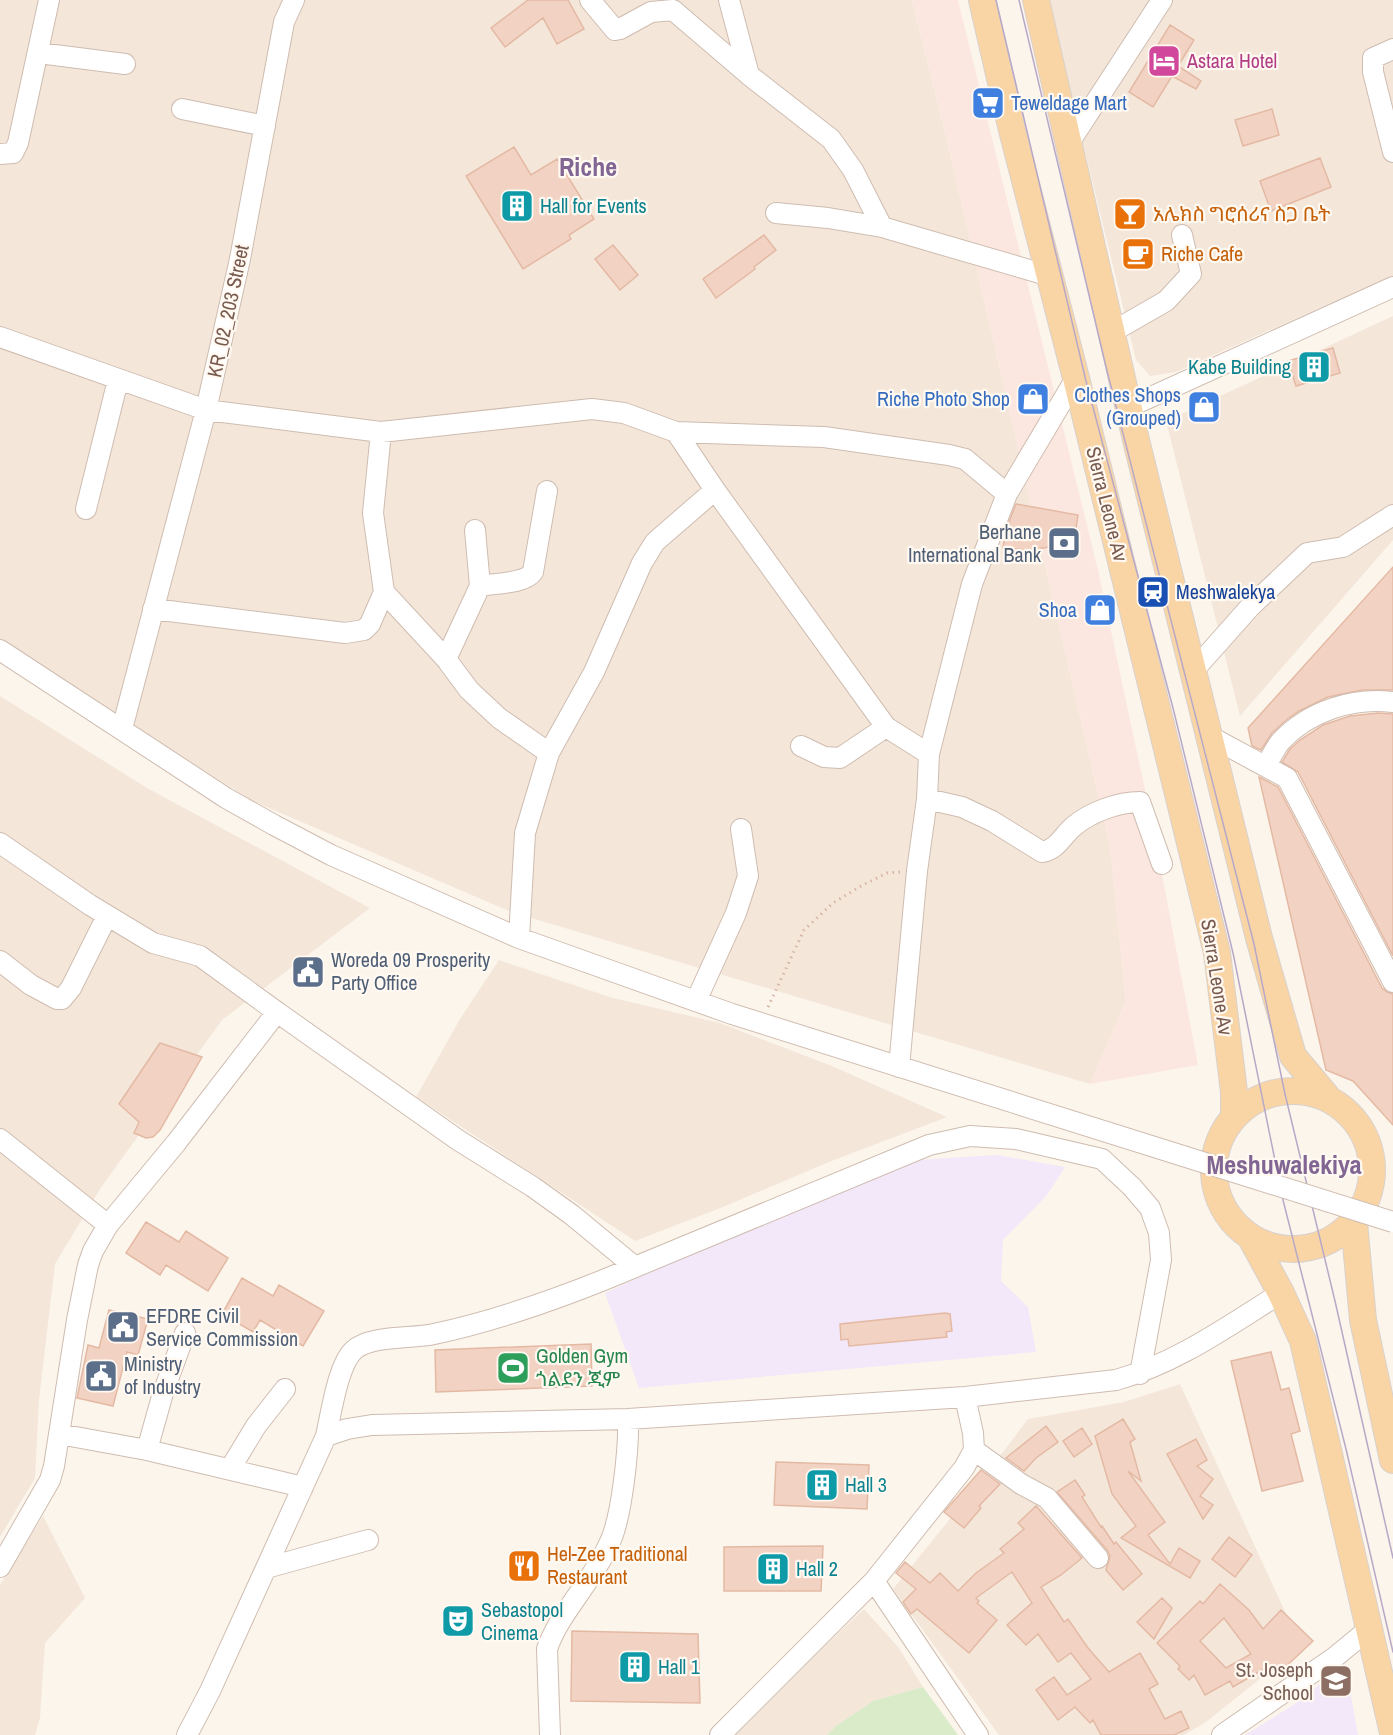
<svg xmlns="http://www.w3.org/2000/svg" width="1393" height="1735" viewBox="0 0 1393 1735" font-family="'Archivo Narrow','Noto Sans Ethiopic',sans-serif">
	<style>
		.residential { fill: #f4e7da }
		.commercial { fill: #fce7e0 }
		.education { fill: #f2e8f9 }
		.green { fill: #d9ebc9 }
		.building { fill: #f2d3c3; stroke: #e4b9a4; stroke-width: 1.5; fill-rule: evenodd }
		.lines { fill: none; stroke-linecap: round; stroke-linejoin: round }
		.minor-casing { stroke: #cfbcb0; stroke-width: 22 }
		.major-casing { stroke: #d9d1cd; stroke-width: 28 }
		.path { stroke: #d7b6a6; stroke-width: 3; stroke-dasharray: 1.5 4.5; stroke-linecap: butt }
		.minor { stroke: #fff; stroke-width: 20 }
		.major { stroke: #f9d5a6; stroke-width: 26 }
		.tram { stroke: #b7a8c8; stroke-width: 1.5 }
		.minor-bridge-casing { stroke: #cfbcb0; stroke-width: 22; stroke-linecap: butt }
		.minor-bridge { stroke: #fff; stroke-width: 20 }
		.labels { text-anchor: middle; stroke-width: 4.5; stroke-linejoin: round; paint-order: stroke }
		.hotel-label { font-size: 20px; fill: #b23c85; stroke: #fff9f2; text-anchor: start }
		.shop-label { font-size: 20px; fill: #366cbe; stroke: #fff9f2; text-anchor: end }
		.culture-label { font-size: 20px; fill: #0d838f; stroke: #fff9f2; text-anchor: start }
		.food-label { font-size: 20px; fill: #c56008; stroke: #fff9f2; text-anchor: start }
		.street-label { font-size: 20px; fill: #785a4e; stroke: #fff9f2 }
		.service-label { font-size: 20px; fill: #4e5e75; stroke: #fff9f2; text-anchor: start }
		.transit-label { font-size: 20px; fill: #164399; stroke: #fff9f2; text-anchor: start }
		.leisure-label { font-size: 20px; fill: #27864d; stroke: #fff9f2; text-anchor: start }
		.education-label { font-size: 20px; fill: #785e54; stroke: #fff9f2; text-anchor: end }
		.district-label { font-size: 26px; font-weight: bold; fill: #816693; stroke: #fff9f2 }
	</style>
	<rect width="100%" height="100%" fill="#fcf5ec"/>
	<!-- residential -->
	<path class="residential" d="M0,0H912L949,148L1110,846L1126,1001L1090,1084L511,912L253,801L0,643Z
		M1048,0H1393V280L1326,305L1176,372L1150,376L1136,360Z
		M1393,316V540L1240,716L1166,421Z
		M0,696L147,788L370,908L222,1020L102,1186L55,1264L39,1400L35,1478L0,1537Z
		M499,960L613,998L720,1023L832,1066L947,1117L829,1162L723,1207L635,1241L416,1097L460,1019Z
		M1180,1384L1301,1646L1206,1722L1184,1735H999L893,1589L984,1477L1028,1419L1124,1402Z
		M43,1516L85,1598L45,1643L40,1718L35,1735H0V1585Z
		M864,1609L899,1648L923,1687L873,1701L836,1726L827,1735H730Z"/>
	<!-- commercial -->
	<path class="commercial" d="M912,0H958L1098,570L1154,832L1198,1065L1090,1084L1126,1001L1110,846L949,148Z"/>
	<!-- education -->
	<path class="education" d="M997,1155L1065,1167L1047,1195L1003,1240L1001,1281L1028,1307L1036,1352L639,1388L605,1293L750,1227L916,1160Z
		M1345,1662L1358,1735H1245L1301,1700Z"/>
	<!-- green -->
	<path class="green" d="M923,1687L958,1735H827L836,1726L873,1701Z"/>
	<!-- building -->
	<path class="building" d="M528,0H568L584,29L557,44L543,18L505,47L491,28Z
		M1170,25L1194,40L1178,66L1201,81L1196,89L1172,76L1153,107L1129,92Z
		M1272,109L1279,135L1243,146L1235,120Z
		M514,147L531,175L557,159L594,219L569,235L571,239L523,269L466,176Z
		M1320,158L1331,187L1271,211L1260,181Z
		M764,235L776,250L754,267L755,269L716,298L703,279Z
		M613,245L638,275L620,290L595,259Z
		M1333,348L1340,373L1296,386L1288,361Z
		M1016,504L1078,515L1076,528H1071L1063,545L1029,550L1003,548L1007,527Z
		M1393,567V690H1362L1328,697L1299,711L1285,721L1272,733L1261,750L1252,746L1248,728Z
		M1378,713L1393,714V956L1298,772L1282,762L1290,749L1300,740L1323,725L1350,716Z
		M1259,777L1278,787L1382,988L1387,992L1393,994V1125L1353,1081L1326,1070Z
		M160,1043L202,1057L160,1130L153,1137L146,1138L134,1133L139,1122L119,1104Z
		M146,1222L179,1242L186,1231L228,1258L208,1291L166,1265L160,1275L126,1253Z
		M242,1278L273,1296L279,1285L324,1311L303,1346L260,1320L253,1332L222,1314Z
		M109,1310L148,1319L138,1355L127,1352L113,1406L77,1398L88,1345L99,1348Z
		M945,1313L950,1314L952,1331L946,1332L947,1337L849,1346L848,1339L841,1340L840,1324Z
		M591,1344L592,1386L436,1392L435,1350Z
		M1271,1352L1281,1390L1289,1388L1300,1431L1291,1434L1303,1481L1262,1491L1231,1361Z
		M1123,1419L1135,1439L1130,1442L1141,1481L1128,1471L1165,1522L1148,1535L1170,1564L1179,1548L1200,1561L1190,1578L1121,1538L1136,1526L1112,1494L1095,1436Z
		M1046,1426L1058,1442L1036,1458L1024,1471L1006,1458Z
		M1082,1428L1092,1444L1074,1457L1063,1441Z
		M1196,1439L1207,1460L1197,1466L1213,1479L1200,1496L1213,1505L1203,1519L1167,1454Z
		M776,1462L869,1465L867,1509L774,1505Z
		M981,1470L1000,1484L979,1506L981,1508L964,1528L944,1512Z
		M1075,1480L1085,1495L1082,1497L1101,1527L1102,1526L1114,1544L1116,1542L1142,1574L1123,1590L1106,1570L1110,1556L1107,1550L1057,1492Z
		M1036,1506L1082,1558L1061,1575L1041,1587L1064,1622L1068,1619L1088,1648L1109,1672L1140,1653L1158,1684L1149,1689L1165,1719L1181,1711L1189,1728L1174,1735H1101L1093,1720L1090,1723L1075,1707L1058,1720L1036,1690L1054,1677L1067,1695L1091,1679L1071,1653L1058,1662L1038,1634L1026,1645L1007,1625L1032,1603L1012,1572L976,1598L979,1601L977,1603L997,1620L969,1653L917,1609L911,1614L903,1602L916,1589L896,1573L905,1562L930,1583L940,1573L958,1591L976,1573L1004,1553L1000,1549L1024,1529L1018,1523Z
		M1229,1537L1252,1555L1235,1577L1212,1559Z
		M823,1546L821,1591H724V1547Z
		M1220,1584L1249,1610L1263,1629L1281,1610L1313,1641L1277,1675L1269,1666L1233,1687L1230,1681L1205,1695L1194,1675L1189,1680L1178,1669L1180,1666L1157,1643L1200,1601L1203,1604ZM1224,1618L1251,1654L1226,1668L1200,1641Z
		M1162,1598L1172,1608L1154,1639L1137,1622Z
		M572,1631L698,1634L700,1703L571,1701Z"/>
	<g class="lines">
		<!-- minor casing -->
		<g class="minor-casing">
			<path id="minor" d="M590,0L615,30L620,29L651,12L673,10L749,75L831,139L853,170L882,227L1050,276
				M729,0L749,75
				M1393,49L1373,58V72L1393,152
				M39,53L125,64
				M182,109L265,126
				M1069,143L1162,0
				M0,154L13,153L18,143L49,0
				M776,213L828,218L882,227
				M1112,332L1166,301L1191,274L1182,235
				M0,337L206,410L240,259L284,22L294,0
				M1129,407L1393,287
				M676,432L824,437L949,455L965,459L1007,494
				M86,509L118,380
				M475,530L480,586
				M384,592L446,659L469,690L499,718L549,753
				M153,609L345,633L364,630L370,624L384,592L373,513L381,432
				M0,650L226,798L274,825L331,855L519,938L732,1014L1183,1156
				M446,659L480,586C494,583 525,584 533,572L547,491
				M1194,670L1250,607L1307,553L1343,547L1393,515
				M122,729L206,410L381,432L592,409L624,413L676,432L715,490L886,727L929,754
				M1211,737L1287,778L1393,982
				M801,746L824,757L840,758L886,727
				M1266,765C1271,758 1275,748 1281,741C1309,711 1353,697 1393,702
				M927,799L962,807L992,821L1042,852C1057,850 1063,835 1074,826C1091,812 1118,802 1140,802L1162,864
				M0,843L90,905L153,943L200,956L277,1012
				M519,938L525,833L549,753L594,672L642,563L655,542L715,490
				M0,961L31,985L57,999H62L71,988L107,916
				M696,1001L736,913L748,876L741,829
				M899,1067L917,871L927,799L929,754L972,584L1007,494L1076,378
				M0,1139L108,1225
				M59,1434L147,1450L303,1487
				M326,1436C331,1414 338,1364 354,1350C371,1335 412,1339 434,1334C504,1319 569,1295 635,1267
				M147,1450L163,1393L185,1333
				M974,1450L1021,1484L1047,1498L1098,1558
				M230,1469L256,1426L285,1389
				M0,1567L50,1480L54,1466L77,1320L88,1265L93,1251L108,1225L176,1143L277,1012L458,1140L533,1187L572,1215L635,1267L929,1145L970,1136L1016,1139L1102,1159L1132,1187L1150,1208L1159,1233L1161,1260L1140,1374
				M266,1568L368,1540
				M874,1581L978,1735
				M187,1735L210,1691L326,1436L347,1429L372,1425L628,1419L965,1397L1116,1380C1177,1363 1228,1326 1281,1293
				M550,1735L547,1649C556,1622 577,1598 592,1574C599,1564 605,1553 610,1542C622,1516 629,1448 628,1419
				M720,1735L874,1581L964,1468L974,1450L973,1433L965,1397
				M1222,1735L1335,1657L1369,1629"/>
		</g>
		<!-- major casing -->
		<g class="major-casing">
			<path id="major" d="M982,0L1012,130L1076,378L1217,953L1234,1092V1116
				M1036,0L1136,440L1259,938L1293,1056L1328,1098
				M1214 1170a79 79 0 1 1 158 0a79 79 0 1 1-158 0Z
				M1354,1222L1363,1320L1393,1460
				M1251,1238L1281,1293L1303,1341L1393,1733"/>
		</g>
		<!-- path -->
		<path class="path" d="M768,1007L804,930L833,903L861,886L887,873L901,872"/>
		<!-- minor -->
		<use href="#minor" class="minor"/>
		<!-- major -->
		<use href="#major" class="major"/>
		<!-- tram -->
		<path class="tram" d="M996,0L1086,381L1173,708L1233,953L1283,1200L1346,1449L1393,1652
			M1019,0L1107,371L1254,944L1285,1094L1335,1301L1393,1558"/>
		<!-- minor-bridge casing -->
		<g class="minor-bridge-casing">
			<path id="minor-bridge" d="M1183,1156L1393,1222"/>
		</g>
		<!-- minor-bridge -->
		<use href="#minor-bridge" class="minor-bridge"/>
	</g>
	<!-- icons -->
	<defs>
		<g id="hotel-square" transform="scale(1.725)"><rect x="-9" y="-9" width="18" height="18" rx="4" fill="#d1479c" stroke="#fff9f2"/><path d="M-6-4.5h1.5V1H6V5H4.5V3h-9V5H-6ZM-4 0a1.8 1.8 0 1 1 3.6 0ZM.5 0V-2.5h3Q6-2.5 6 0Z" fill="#fff"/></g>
		<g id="supermarket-square" transform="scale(1.725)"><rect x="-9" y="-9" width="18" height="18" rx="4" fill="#3f7fe0" stroke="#fff9f2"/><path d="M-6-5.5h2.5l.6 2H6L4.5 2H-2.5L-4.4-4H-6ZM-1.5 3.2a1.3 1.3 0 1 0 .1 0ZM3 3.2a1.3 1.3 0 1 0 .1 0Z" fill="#fff"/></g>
		<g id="building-square" transform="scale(1.725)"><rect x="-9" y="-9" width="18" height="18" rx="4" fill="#0f9aa8" stroke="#fff9f2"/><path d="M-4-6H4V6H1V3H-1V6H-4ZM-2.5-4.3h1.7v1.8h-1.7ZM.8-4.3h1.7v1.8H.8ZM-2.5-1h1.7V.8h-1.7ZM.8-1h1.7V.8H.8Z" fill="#fff"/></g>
		<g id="bar-square" transform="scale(1.725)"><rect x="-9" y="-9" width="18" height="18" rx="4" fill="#e8710a" stroke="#fff9f2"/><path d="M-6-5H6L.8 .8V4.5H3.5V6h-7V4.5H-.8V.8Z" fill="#fff"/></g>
		<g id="cafe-square" transform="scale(1.725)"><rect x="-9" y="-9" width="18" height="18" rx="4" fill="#e8710a" stroke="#fff9f2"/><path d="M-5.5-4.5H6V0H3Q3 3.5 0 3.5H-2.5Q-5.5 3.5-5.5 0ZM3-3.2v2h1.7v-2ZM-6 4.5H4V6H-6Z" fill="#fff"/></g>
		<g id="shop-square" transform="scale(1.725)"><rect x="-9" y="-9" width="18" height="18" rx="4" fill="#3f7fe0" stroke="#fff9f2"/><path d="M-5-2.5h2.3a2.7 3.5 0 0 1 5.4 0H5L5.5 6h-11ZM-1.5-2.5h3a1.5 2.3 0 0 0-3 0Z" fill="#fff"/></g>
		<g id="bank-square" transform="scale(1.725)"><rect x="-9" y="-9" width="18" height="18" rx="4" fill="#5c6f8a" stroke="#fff9f2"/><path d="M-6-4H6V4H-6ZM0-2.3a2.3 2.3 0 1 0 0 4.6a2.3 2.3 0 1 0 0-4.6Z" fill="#fff"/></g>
		<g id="station-square" transform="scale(1.725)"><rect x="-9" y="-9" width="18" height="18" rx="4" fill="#1a4fb4" stroke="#fff9f2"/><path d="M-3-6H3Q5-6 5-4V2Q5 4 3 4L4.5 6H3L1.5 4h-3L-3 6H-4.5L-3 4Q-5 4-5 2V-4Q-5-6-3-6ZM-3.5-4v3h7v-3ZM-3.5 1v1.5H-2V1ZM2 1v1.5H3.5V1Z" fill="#fff"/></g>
		<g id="civic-square" transform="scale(1.725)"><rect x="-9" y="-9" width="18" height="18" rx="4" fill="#5c6f8a" stroke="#fff9f2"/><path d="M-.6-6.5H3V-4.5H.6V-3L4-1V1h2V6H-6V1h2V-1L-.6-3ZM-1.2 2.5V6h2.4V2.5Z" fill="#fff"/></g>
		<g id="stadium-square" transform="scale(1.725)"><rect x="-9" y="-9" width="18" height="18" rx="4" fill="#2e9e5b" stroke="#fff9f2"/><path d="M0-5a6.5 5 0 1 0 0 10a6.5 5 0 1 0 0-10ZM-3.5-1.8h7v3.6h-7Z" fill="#fff"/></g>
		<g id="restaurant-square" transform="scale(1.725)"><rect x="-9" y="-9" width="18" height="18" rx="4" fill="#e8710a" stroke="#fff9f2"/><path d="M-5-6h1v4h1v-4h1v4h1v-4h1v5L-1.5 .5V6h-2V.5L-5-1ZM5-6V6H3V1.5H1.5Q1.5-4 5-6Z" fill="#fff"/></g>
		<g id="theatre-square" transform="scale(1.725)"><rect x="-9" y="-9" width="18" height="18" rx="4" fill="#0f9aa8" stroke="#fff9f2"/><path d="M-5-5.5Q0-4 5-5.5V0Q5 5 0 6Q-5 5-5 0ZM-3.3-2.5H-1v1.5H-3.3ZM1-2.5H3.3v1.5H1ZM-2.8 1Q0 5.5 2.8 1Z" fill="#fff"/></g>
		<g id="school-square" transform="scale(1.725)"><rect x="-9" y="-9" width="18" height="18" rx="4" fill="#8d6e63" stroke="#fff9f2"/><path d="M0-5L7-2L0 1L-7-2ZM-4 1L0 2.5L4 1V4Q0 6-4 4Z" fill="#fff"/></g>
	</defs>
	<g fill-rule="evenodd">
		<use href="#hotel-square" x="1164" y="61"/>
		<use href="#supermarket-square" x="988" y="103"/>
		<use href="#building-square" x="517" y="206"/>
		<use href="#bar-square" x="1130" y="214"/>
		<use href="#cafe-square" x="1138" y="254"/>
		<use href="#building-square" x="1314" y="367"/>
		<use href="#shop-square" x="1033" y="399"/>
		<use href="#shop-square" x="1204" y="407"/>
		<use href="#bank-square" x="1064" y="543"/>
		<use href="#station-square" x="1153" y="592"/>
		<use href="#shop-square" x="1100" y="610"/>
		<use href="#civic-square" x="308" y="972"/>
		<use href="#civic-square" x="123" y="1327"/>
		<use href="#stadium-square" x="513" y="1368"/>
		<use href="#civic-square" x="101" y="1376"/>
		<use href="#building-square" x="822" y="1485"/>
		<use href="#restaurant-square" x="524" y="1566"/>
		<use href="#building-square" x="773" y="1569"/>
		<use href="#theatre-square" x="458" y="1621"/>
		<use href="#building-square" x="635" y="1667"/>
		<use href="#school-square" x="1336" y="1681"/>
	</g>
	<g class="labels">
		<!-- hotel labels -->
		<g class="hotel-label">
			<text x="1187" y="68">Astara Hotel</text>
		</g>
		<!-- shop labels -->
		<g class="shop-label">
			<text x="1011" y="110" text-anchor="start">Teweldage Mart</text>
			<text x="1181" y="402">Clothes Shops<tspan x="1181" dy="23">(Grouped)</tspan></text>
			<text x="1010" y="406">Riche Photo Shop</text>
			<text x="1077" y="617">Shoa</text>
		</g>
		<!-- culture labels -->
		<g class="culture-label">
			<text x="540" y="213">Hall for Events</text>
			<text x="1291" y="374" text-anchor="end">Kabe Building</text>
			<text x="845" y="1492">Hall 3</text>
			<text x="796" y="1576">Hall 2</text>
			<text x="481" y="1617">Sebastopol<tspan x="481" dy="23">Cinema</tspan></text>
			<text x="658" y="1674">Hall 1</text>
		</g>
		<!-- food labels -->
		<g class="food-label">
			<text x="1153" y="221">አሌክስ ግሮሰሪና ስጋ ቤት</text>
			<text x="1161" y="261">Riche Cafe</text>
			<text x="547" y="1561">Hel-Zee Traditional<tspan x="547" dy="23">Restaurant</tspan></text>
		</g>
		<!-- street labels -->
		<g class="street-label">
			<text transform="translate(228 311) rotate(-78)" y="7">KR_02_203 Street</text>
			<text transform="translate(1107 504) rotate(76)" y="7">Sierra Leone Av</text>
			<text transform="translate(1217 977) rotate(81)" y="7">Sierra Leone Av</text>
		</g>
		<!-- service labels -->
		<g class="service-label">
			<text x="1041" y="539" text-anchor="end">Berhane<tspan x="1041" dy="23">International Bank</tspan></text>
			<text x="331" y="967">Woreda 09 Prosperity<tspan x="331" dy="23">Party Office</tspan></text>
			<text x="146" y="1323">EFDRE Civil<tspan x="146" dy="23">Service Commission</tspan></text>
			<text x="124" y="1371">Ministry<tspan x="124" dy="23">of Industry</tspan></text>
		</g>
		<!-- transit labels -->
		<g class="transit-label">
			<text x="1176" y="599">Meshwalekya</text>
		</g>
		<!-- leisure labels -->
		<g class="leisure-label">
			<text x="536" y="1363">Golden Gym<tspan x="536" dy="23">ጎልደን ጂም</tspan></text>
		</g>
		<!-- education labels -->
		<g class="education-label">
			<text x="1313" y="1677">St. Joseph<tspan x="1313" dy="23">School</tspan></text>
		</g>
		<!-- district labels -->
		<g class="district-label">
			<text x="588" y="176">Riche</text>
			<text x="1284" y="1174">Meshuwalekiya</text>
		</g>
	</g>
</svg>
